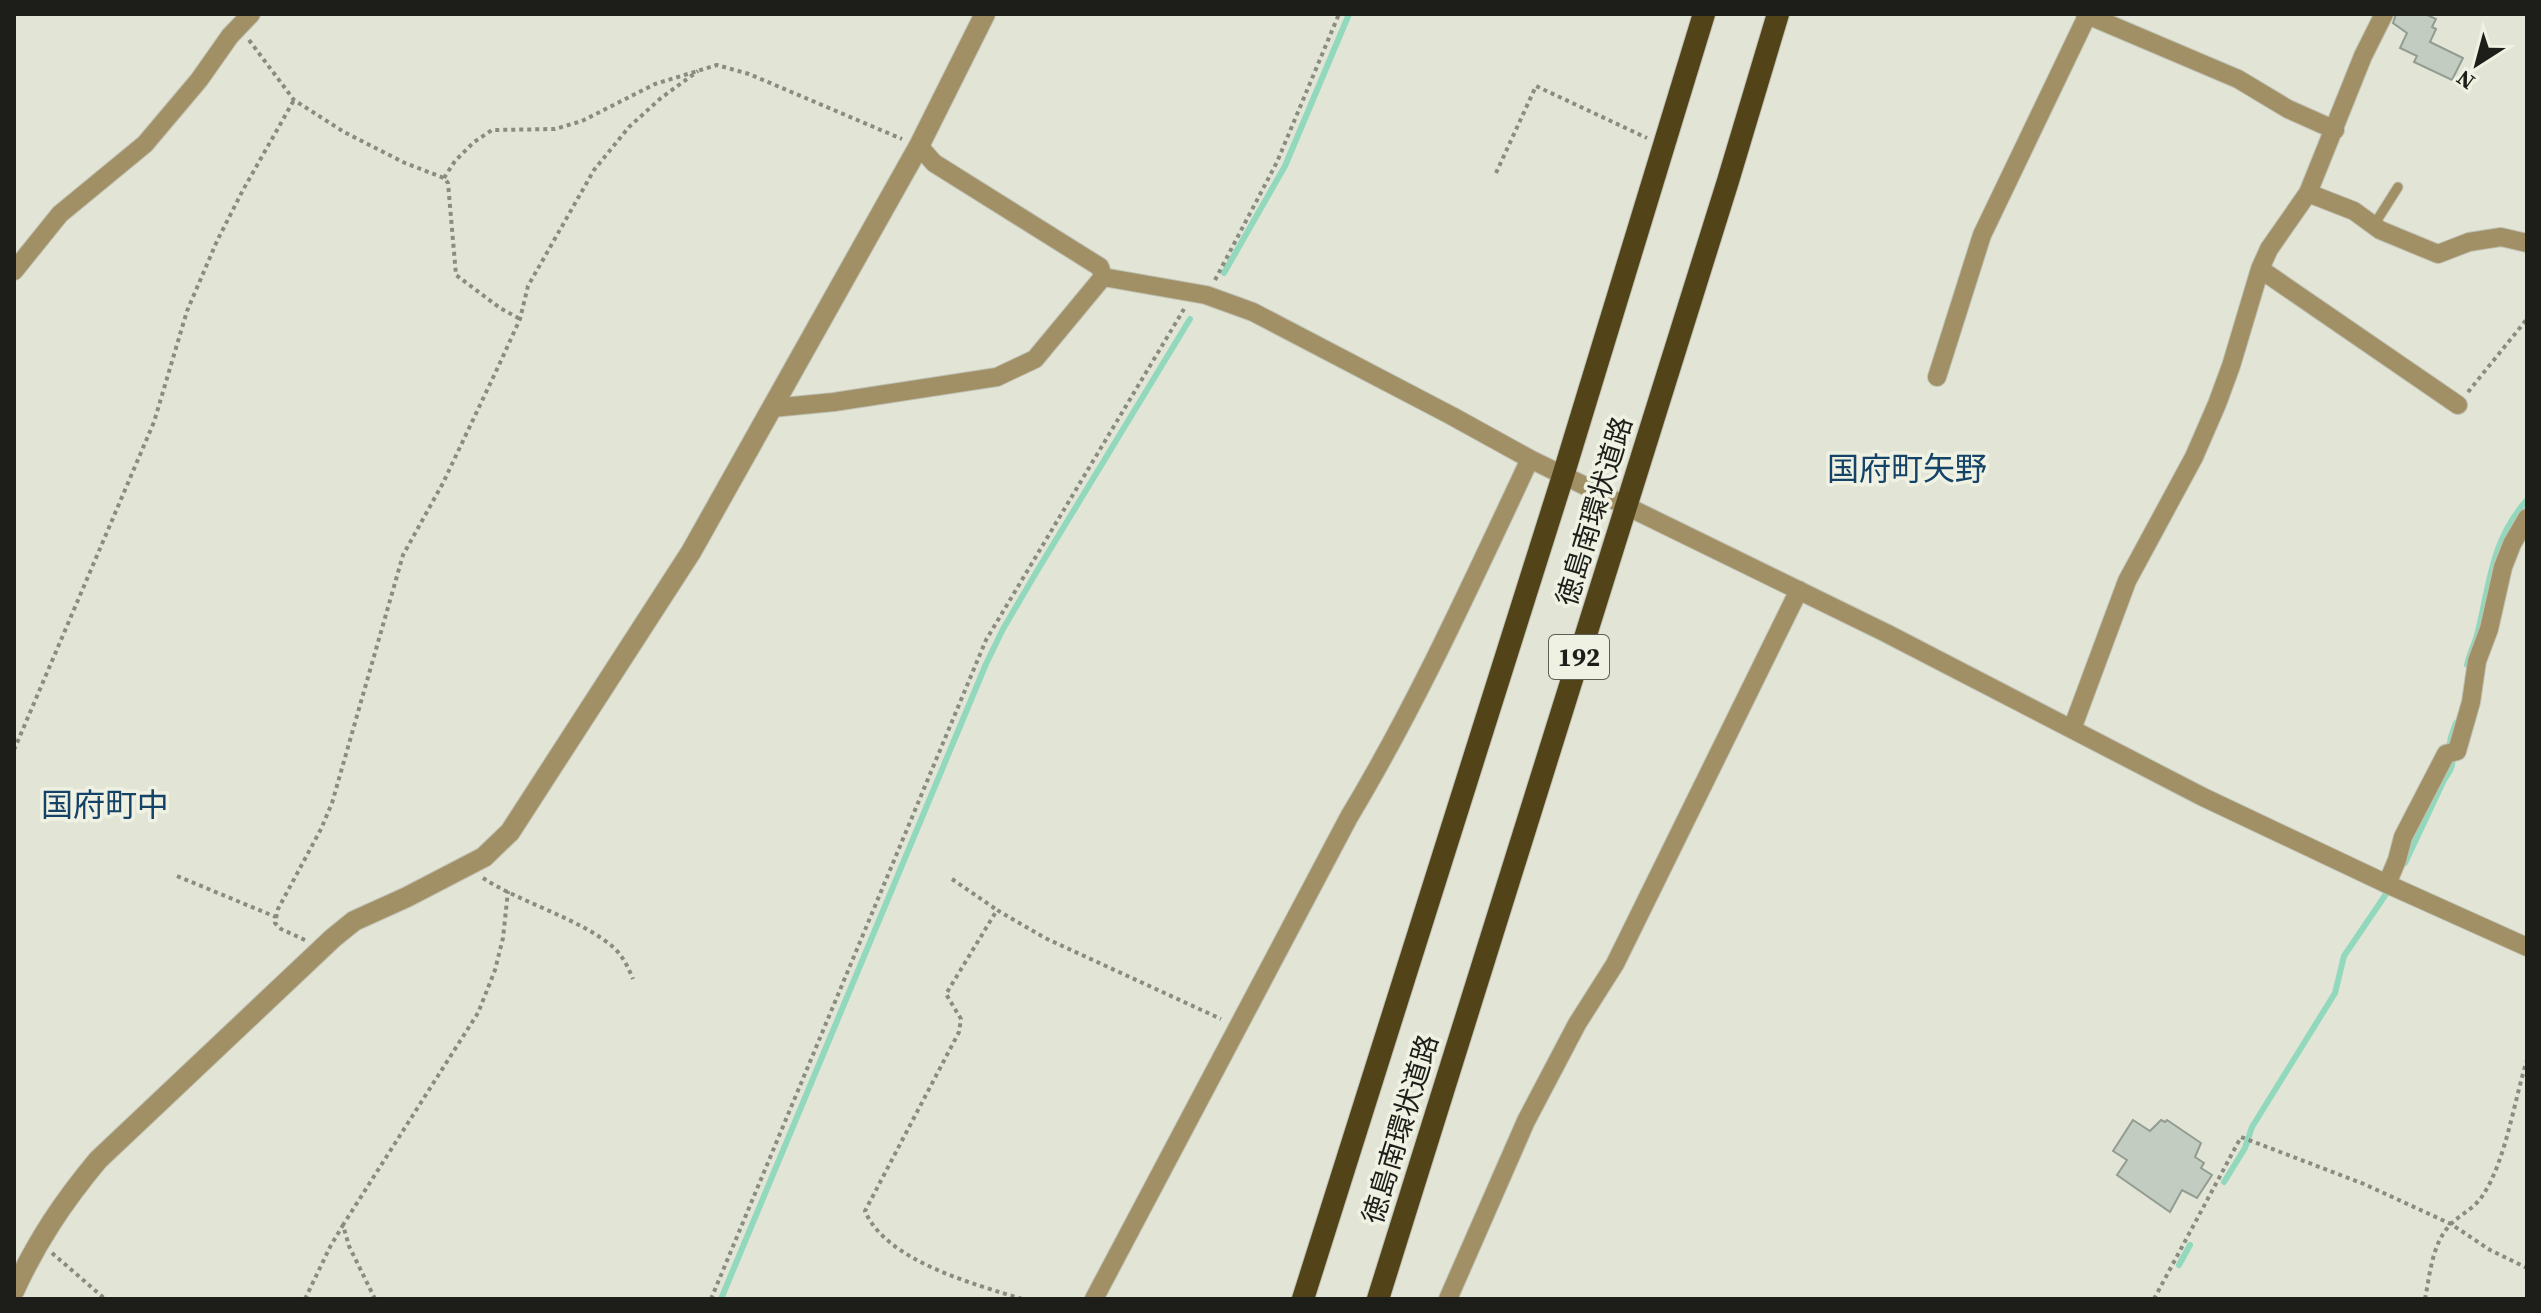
<svg xmlns="http://www.w3.org/2000/svg" width="2541" height="1313" viewBox="0 0 2541 1313" font-family="'Source Serif 4','Noto Sans JP',serif">
	<style>
		.lines { fill: none; stroke-linecap: round; stroke-linejoin: round }
		.stream { stroke: #92d8bd; stroke-width: 6 }
		.building { fill: #c2ccc0; stroke: #929c91; stroke-width: 2 }
		.service-casing { stroke: #bfc1b4; stroke-width: 11 }
		.minor-casing { stroke: #bfc1b4; stroke-width: 20 }
		.tertiary-casing { stroke: #bfc1b4; stroke-width: 22 }
		.trunk-casing { stroke: #bfc1b4; stroke-width: 24 }
		.path { stroke: #8a8c81; stroke-width: 4; stroke-dasharray: 4 4; stroke-linecap: butt }
		.service { stroke: #a19065; stroke-width: 9 }
		.minor { stroke: #a19065; stroke-width: 18 }
		.tertiary { stroke: #a19065; stroke-width: 20 }
		.trunk { stroke: #524318; stroke-width: 22 }
		.labels { text-anchor: middle; stroke-width: 7; stroke-linejoin: round; paint-order: stroke }
		.shield { fill: #eff2e3; stroke: #5c5e56; stroke-width: 2 }
		.shield-label { font-size: 26px; font-weight: bold; fill: #1d1e19 }
		.street-label { font-size: 28px; fill: #1d1e19; stroke: #eff2e3 }
		.quarter-label { font-size: 32px; fill: #154368; stroke: #eff2e3 }
	</style>
	<rect width="100%" height="100%" fill="#e2e5d6"/>
	<g class="lines">
		<!-- stream -->
		<path class="stream" d="M1224,273L1285,166L1349,14
			M2467,665C2469,654 2474,646 2477,635C2490,585 2490,542 2527,500
			M2405,863L2444,780C2459,759 2449,762 2450,743C2450,737 2454,729 2456,723
			M2224,1182L2245,1148L2252,1127L2335,993L2344,956L2386,894
			M2179,1265L2190,1245
			M721,1299L986,664L1003,629L1037,571L1190,319"/>
	</g>
	<!-- building -->
	<path class="building" d="M2396,14H2425L2436,19L2432,27L2436,29L2430,42L2463,58L2452,80L2414,62L2417,56L2400,48L2407,33L2393,23Z
		M2133,1120L2150,1131L2161,1120L2165,1122L2167,1120L2201,1143L2195,1157L2204,1163L2201,1168L2212,1175L2197,1198L2182,1190L2170,1212L2117,1175L2127,1160L2113,1151Z"/>
	<g class="lines">
		<!-- service casing -->
		<g class="service-casing">
			<path id="service" d="M2374,225L2398,187"/>
		</g>
		<!-- minor casing -->
		<g class="minor-casing">
			<path id="minor" d="M2085,14L2238,79L2288,109L2335,130
				M919,146L934,163L1100,267L1103,277
				M2308,193L2354,211L2380,230L2438,254L2469,242L2501,237L2527,243
				M2260,269L2458,405
				M14,271L60,214L145,144L199,80L230,36L251,14
				M1937,377L1982,235L2088,14
				M772,408L834,402L997,377L1035,359L1103,277L1206,295L1253,312L1452,416L1530,459L1886,633L2203,797L2387,884L2527,947
				M2072,729L2127,581L2194,457L2217,404L2231,366L2260,269L2269,249L2308,193L2363,56L2384,14
				M2387,884L2397,860L2403,837L2446,754L2457,751L2471,702L2477,661L2489,629L2503,567L2512,544L2527,518
				M1094,1299L1349,817C1418,702 1473,580 1530,459
				M1448,1299L1526,1121L1577,1024L1615,964L1799,590"/>
		</g>
		<!-- tertiary casing -->
		<g class="tertiary-casing">
			<path id="tertiary" d="M14,1291C37,1241 63,1202 98,1160L333,938L354,921L407,897L484,857L510,832L691,552L919,146L985,14"/>
		</g>
		<!-- trunk casing -->
		<g class="trunk-casing">
			<path id="trunk" d="M1303,1299L1563,476L1704,14
				M1378,1299L1728,181L1778,14"/>
		</g>
		<!-- path -->
		<path class="path" d="M249,40L294,100L344,132L405,163L444,178L448,183L456,275L500,308L520,319
			M1496,173L1536,86L1647,138
			M444,178L455,161L474,142L492,130L555,129L582,121L655,84L717,65L749,74L902,139
			M1215,280L1277,162L1339,14
			M2468,392L2527,319
			M14,750L154,422L187,311L217,241L243,190L294,100
			M177,876L276,917
			M483,878C521,903 579,918 613,947C623,956 628,967 633,979
			M952,879L997,910
			M305,940L281,929L275,923L278,909L321,829L332,803L403,555L443,483L499,365L520,319L528,286L594,170L629,127L661,98L698,71
			M52,1253L105,1299
			M305,1299L330,1247L343,1225
			M375,1299L349,1246L343,1225L478,1013L495,970L503,938L508,891
			M711,1299L986,640L1184,309
			M1022,1299C974,1284 886,1261 865,1211L959,1032L961,1019L946,994L997,910L1045,938L1221,1019
			M2154,1299L2241,1137L2364,1184L2451,1224L2490,1250L2527,1268
			M2425,1299C2430,1274 2432,1243 2451,1224C2461,1214 2475,1208 2483,1195C2506,1160 2514,1101 2527,1060"/>
		<!-- service -->
		<use href="#service" class="service"/>
		<!-- minor -->
		<use href="#minor" class="minor"/>
		<!-- tertiary -->
		<use href="#tertiary" class="tertiary"/>
		<!-- trunk -->
		<use href="#trunk" class="trunk"/>
	</g>
	<g class="labels">
		<!-- shield labels -->
		<rect class="shield" x="1549" y="635" width="60" height="44" rx="6"/>
		<g class="shield-label">
			<text x="1579" y="666">192</text>
		</g>
		<!-- street labels -->
		<g class="street-label">
			<text transform="translate(1594 511) rotate(-73)" y="10">徳島南環状道路</text>
			<text transform="translate(1400 1129) rotate(-73)" y="10">徳島南環状道路</text>
		</g>
		<!-- quarter labels -->
		<g class="quarter-label">
			<text x="1907" y="480">国府町矢野</text>
			<text x="105" y="816">国府町中</text>
		</g>
	</g>
	<!-- border -->
	<rect width="2541" height="1313" fill="none" stroke="#1d1e19" stroke-width="32"/>
	<!-- north arrow -->
	<g transform="translate(2477 64) rotate(216)" stroke="#eff2e3" stroke-width="6" paint-order="stroke">
	<path d="M0-6L14 30L0 20L-14 30Z" fill="#1d1e19"/>
	<text y="-12" font-size="22" font-weight="bold" text-anchor="middle" fill="#1d1e19">N</text>
	</g>
</svg>
